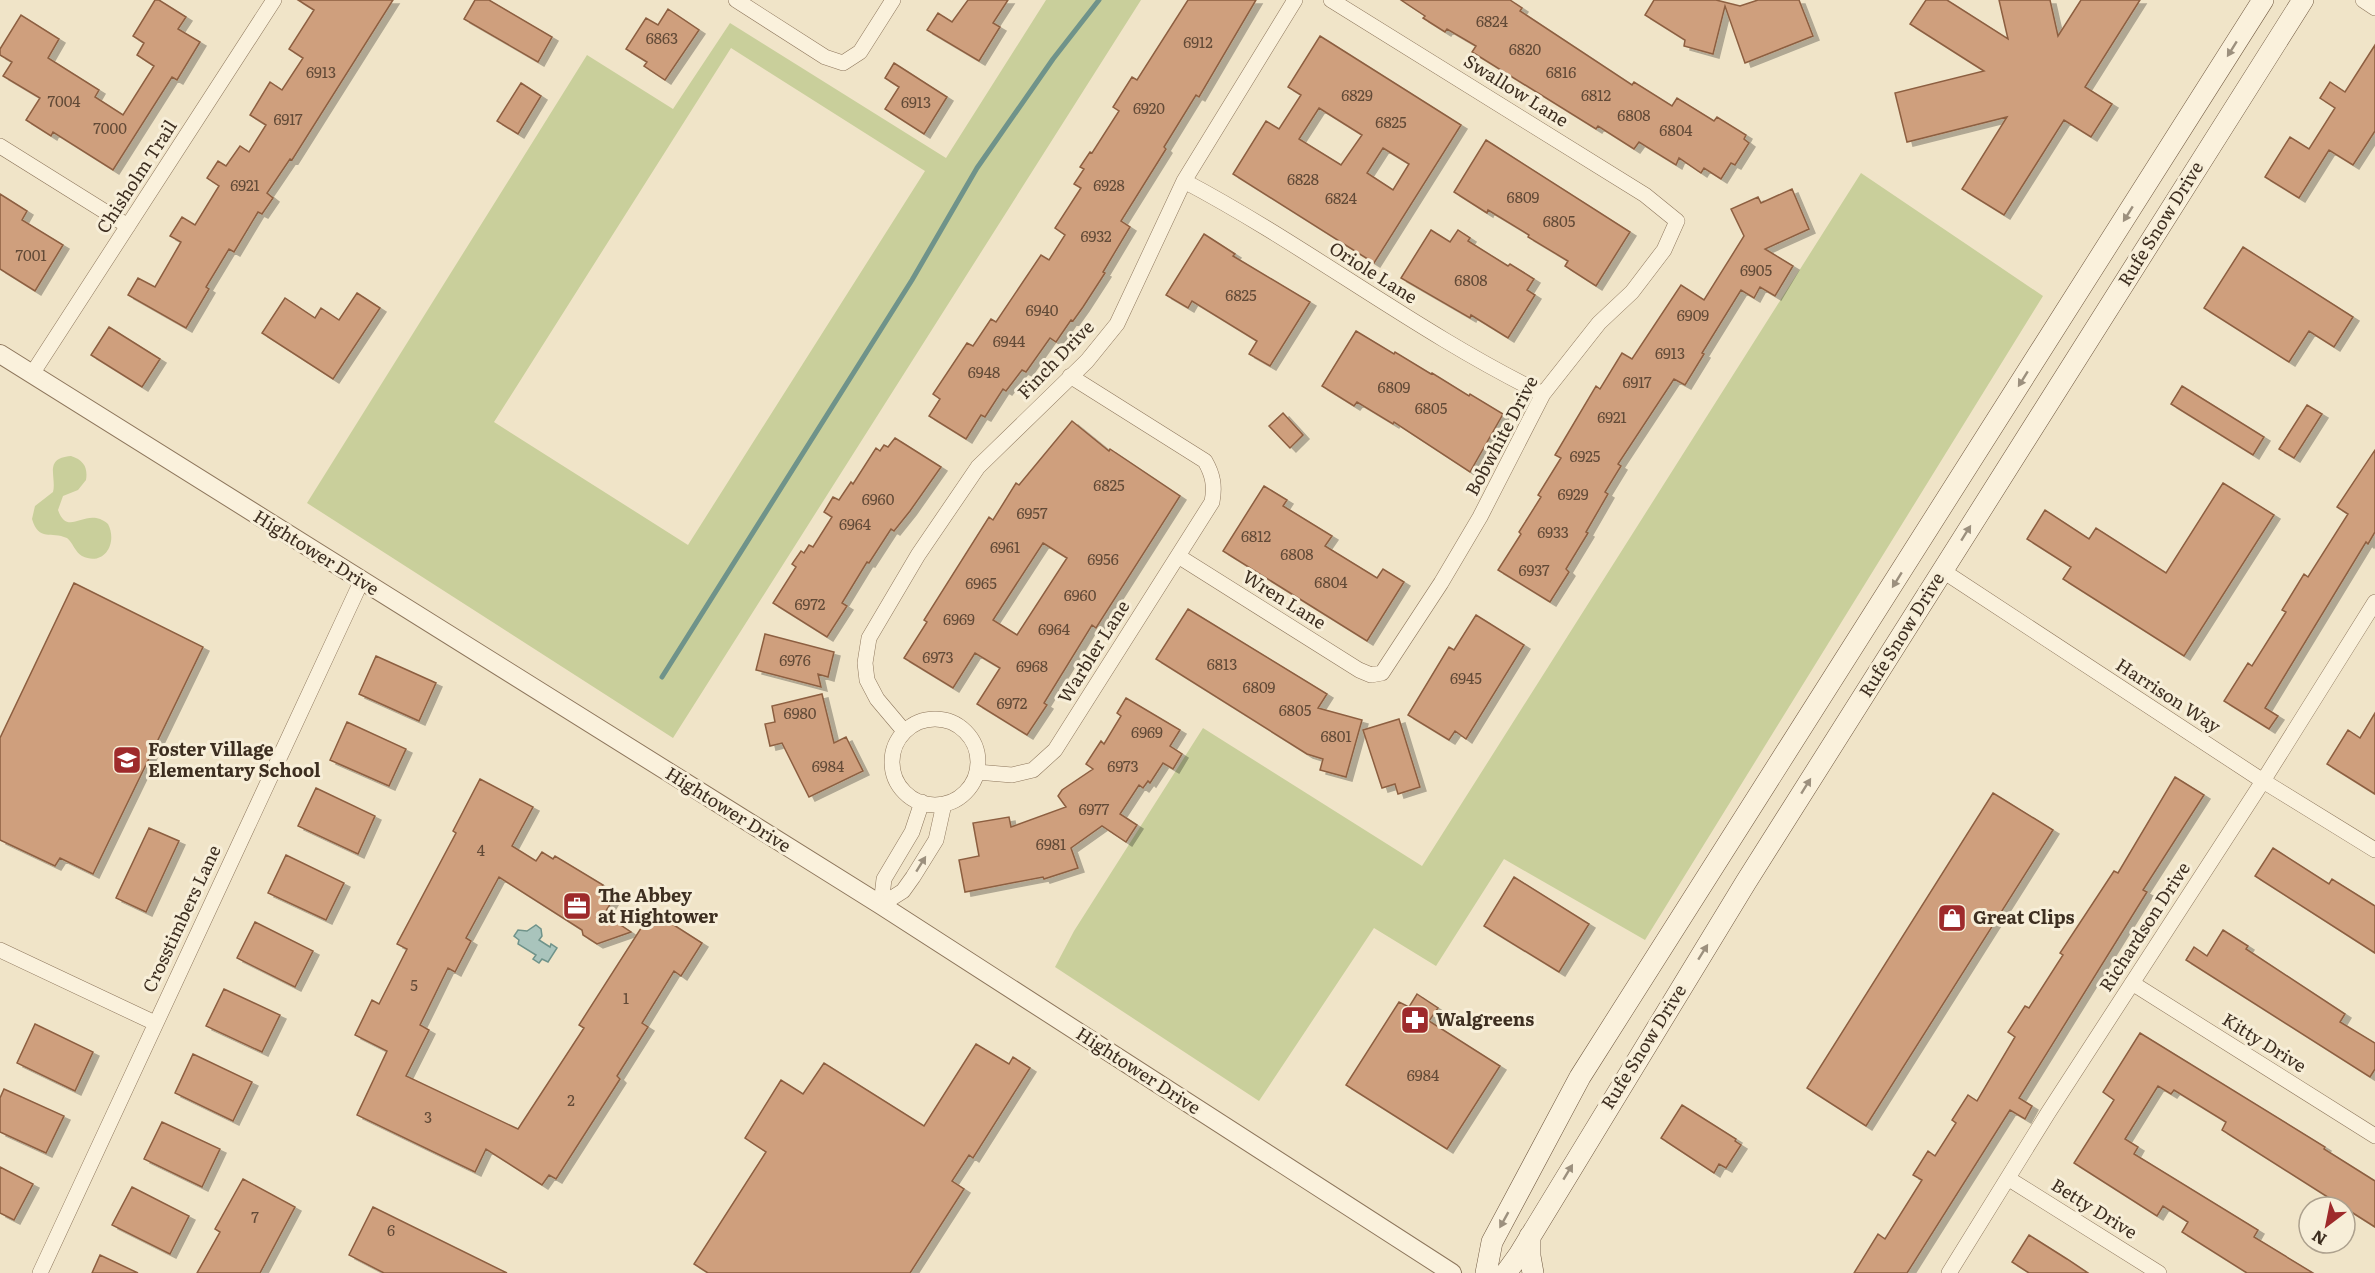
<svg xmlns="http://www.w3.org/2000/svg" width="2375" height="1273" viewBox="0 0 2375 1273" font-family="Literata,serif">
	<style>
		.green { fill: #c9cf9b; fill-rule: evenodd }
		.water { fill: #a9c4bc; stroke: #6f938a; stroke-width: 1.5 }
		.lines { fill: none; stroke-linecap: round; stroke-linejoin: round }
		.stream { stroke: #6f938a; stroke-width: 5 }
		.building { fill: #cf9f7d; stroke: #8d5f41; stroke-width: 1.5; fill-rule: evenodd; filter: url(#shadow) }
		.minor-casing { stroke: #8d765c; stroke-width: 16 }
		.tertiary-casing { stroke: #8d765c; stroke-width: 20 }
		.secondary-casing { stroke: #6f573f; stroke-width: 22 }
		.minor { stroke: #faf1dc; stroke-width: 15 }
		.tertiary { stroke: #faf1dc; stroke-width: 18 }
		.secondary { stroke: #faf1dc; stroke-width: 21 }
		.oneway { fill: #9c907e }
		.labels { text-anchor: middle; stroke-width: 6; stroke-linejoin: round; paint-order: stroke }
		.number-label { font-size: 15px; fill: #624a37 }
		.street-label { font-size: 18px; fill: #3d2e20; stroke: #f7eed8 }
		.poi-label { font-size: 18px; font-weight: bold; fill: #3d2e20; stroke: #f7eed8; text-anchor: start }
	</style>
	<defs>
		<filter id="shadow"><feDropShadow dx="6" dy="4" stdDeviation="0" flood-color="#0004"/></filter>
	</defs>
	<rect width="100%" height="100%" fill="#f0e4c8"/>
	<!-- green -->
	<path class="green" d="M1046,0H1141L673,738L307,503L587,55L673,109L730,23L946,158ZM731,48L925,171L688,545L494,422Z
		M1861,173L2043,296L1645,940L1504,859L1436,966L1374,928L1259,1101L1055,967L1074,931L1203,728L1422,866Z
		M71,456C84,460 88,468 86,480L78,490L63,496L58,510C68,539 86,505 108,524C118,543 104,567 82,556C75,552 73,543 67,538C51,531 39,542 32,519L35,506L53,492C57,477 43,458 71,456Z"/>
	<!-- water -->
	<path class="water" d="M536,925L541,929L542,936L539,940L550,947L551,944L557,948L548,962L542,959L539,963L533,959L536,955L518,944L519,940L514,936L518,930L527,931Z"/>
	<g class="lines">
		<!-- stream -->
		<path class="stream" d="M662,677L912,280L977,168L1053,59L1099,0"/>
	</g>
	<!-- building -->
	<path class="building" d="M155,0H159L186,17L178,29L200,42L177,80L172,77L113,170L53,132L51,136L26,120L40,98L3,76L12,62L0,55V49L21,15L59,39L48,58L99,90L95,97L123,115L154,66L137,55L144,43L133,36Z
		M298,0H393L292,160L290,159L267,193L273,198L262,214L258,212L234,252L229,249L206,287L209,289L186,328L128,295L138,278L155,287L181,242L170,236L182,217L195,225L219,186L207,178L218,161L226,166L240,146L249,152L266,125L250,115L270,82L282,90L303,58L289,49L314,10Z
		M475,0H489L552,37L538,62L464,19Z
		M968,0H1008L993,23L1000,27L979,61L927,30L938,13L952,22Z
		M1188,0H1256L1199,97L1196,95L1164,147L1166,149L1121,221L1130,227L1103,272L1105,273L1083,307L1073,321L1071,320L1056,342L1050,338L1026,372L1022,370L1006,391L1003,389L985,417L981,415L966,439L929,416L940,399L933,394L967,343L973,346L991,319L996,322L1041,255L1049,260L1065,235L1055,228L1081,188L1074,184L1084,169L1080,167L1090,152L1092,153L1119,111L1113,107L1132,77L1137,80Z
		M1401,0H1510L1522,8L1520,11L1632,85L1634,82L1672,106L1677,98L1714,121L1717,117L1746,135L1744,139L1749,143L1735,165L1731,163L1721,179L1704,168L1701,173L1679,158L1676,165L1639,142L1634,149L1598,126L1596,129L1472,52L1476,46L1447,29L1445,32L1423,18L1425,16Z
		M1654,0H1716L1740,6L1758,0H1799L1813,36L1745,63L1725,6L1713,54L1684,46L1685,40L1645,15Z
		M1926,0H1947L2008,39L1999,0H2050L2058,36L2081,0H2140L2085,87L2112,104L2091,137L2064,120L2004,215L1962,189L2007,117L1907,142L1895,93L1984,71L1910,24Z
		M668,9L699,30L665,80L644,66L647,62L626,49L646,18L658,25Z
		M1320,36L1461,125L1374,263L1233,174L1266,121L1279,129L1301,95L1288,87ZM1319,108L1362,135L1341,165L1299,139ZM1383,148L1409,164L1393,190L1367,173Z
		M2375,45V131L2353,165L2329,150L2299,198L2265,177L2290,137L2309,149L2335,108L2320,98L2330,82L2345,92Z
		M894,63L947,97L924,134L885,109L899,87L885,78Z
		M521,83L541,96L518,134L497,121Z
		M1486,140L1630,232L1596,286L1565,266L1568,261L1528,237L1529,235L1488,210L1487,213L1454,192Z
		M1792,189L1809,229L1765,249L1793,266L1775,296L1760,287L1754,298L1741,290L1702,353L1704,354L1685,385L1674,379L1618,464L1621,466L1605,492L1608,494L1586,532L1588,533L1566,569L1569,572L1550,602L1498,570L1521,534L1519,532L1541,497L1538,495L1561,458L1555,455L1596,386L1600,389L1622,353L1632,359L1681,285L1704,300L1744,236L1731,209L1758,197L1761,203Z
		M0,194L27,211L22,220L63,245L35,291L0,269Z
		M1431,230L1450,242L1458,230L1470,238L1468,241L1508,266L1510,264L1534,279L1527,290L1535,295L1508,338L1471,315L1470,318L1401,278Z
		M1204,234L1235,254L1233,256L1310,302L1270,366L1249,354L1257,341L1192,301L1188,308L1166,295Z
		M2243,247L2353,317L2334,347L2309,331L2289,362L2204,308Z
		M357,293L380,308L333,379L262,333L285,298L315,318L321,308L339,320Z
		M109,327L160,359L142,387L91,355Z
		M1356,331L1394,354L1395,352L1431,374L1432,373L1469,396L1470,394L1503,414L1470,472L1394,422L1393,424L1357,402L1354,406L1322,386Z
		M2182,386L2264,437L2253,455L2171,404Z
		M2307,405L2322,414L2294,458L2279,449Z
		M1283,413L1303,435L1290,448L1269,426Z
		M1072,421L1109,451L1110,449L1180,496L1096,628L1092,625L1044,703L1047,705L1027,735L977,704L1000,668L975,653L953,688L904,658L927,622L924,620L989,517L993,520L1016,483L1019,485ZM1043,543L1067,558L1017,635L993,620Z
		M895,438L941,467L910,511L894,531L891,529L869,563L867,562L842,603L847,606L827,637L773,603L796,567L792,564L801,551L804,553L809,545L813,547L832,517L824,512L833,497L839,500L851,482L853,484L876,448L880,451L884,445L888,447Z
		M2375,450V532L2368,544L2366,542L2265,708L2278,716L2269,729L2224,701L2248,663L2252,666L2286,612L2282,610L2304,574L2308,577L2348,514L2337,507Z
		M2223,483L2274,515L2184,656L2063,579L2071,567L2027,539L2045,510L2089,539L2096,528L2166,573Z
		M1264,486L1287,500L1283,506L1332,536L1325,546L1377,578L1383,569L1404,582L1367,641L1223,551Z
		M74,583L203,647L93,874L60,858L55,866L0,840V738Z
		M1188,609L1327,694L1318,708L1362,720L1346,777L1320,770L1323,759L1307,754L1156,659Z
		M1476,615L1524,645L1466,739L1455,731L1449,740L1408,715L1449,647L1454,650Z
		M765,634L834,652L828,677L818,674L821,687L756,670Z
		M376,656L436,683L419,721L359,694Z
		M822,694L834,743L846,737L863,771L809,797L782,743L770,746L765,724L775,722L772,706Z
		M1126,698L1180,730L1170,746L1182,754L1173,769L1163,763L1150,783L1148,781L1143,788L1139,785L1120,814L1137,825L1126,842L1102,826L1071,848L1078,868L1044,879L1043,877L965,892L959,860L979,856L973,823L1009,817L1011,827L1066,807L1058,796L1062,790L1093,769L1086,764L1101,741L1104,744L1121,716L1117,713Z
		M2375,713V794L2327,764L2348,730L2360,738Z
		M1399,719L1420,787L1398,794L1395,784L1382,788L1363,730Z
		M347,722L406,749L389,786L330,760Z
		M2175,777L2204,795L2143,890L2147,892L2019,1098L2032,1106L2025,1119L2010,1110L1907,1273H1854L1878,1234L1885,1239L1922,1180L1913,1175L1928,1151L1935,1156L1956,1123L1952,1120L1968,1095L1977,1101L2015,1037L2008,1032L2025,1006L2029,1008L2063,955L2060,953L2114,871L2118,873Z
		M480,779L533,807L512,846L536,861L542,852L553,859L555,856L603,885L600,889L614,898L604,914L631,932L597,944L583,935L582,930L499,877L466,938L471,941L455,972L448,968L420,1025L429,1030L406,1076L518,1129L584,1028L579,1025L652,911L702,943L681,976L674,971L642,1023L648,1027L617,1076L620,1079L556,1179L549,1175L542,1185L486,1149L475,1172L357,1115L387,1051L355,1035L372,1000L379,1004L407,949L397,944L456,833L453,831Z
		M316,788L375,816L358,854L298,826Z
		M1993,793L2053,830L1866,1126L1807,1088Z
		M149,828L179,841L146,912L116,898Z
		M2273,848L2329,884L2332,879L2375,906V953L2255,876Z
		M286,855L344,883L326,920L268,893Z
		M1514,877L1589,924L1559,972L1484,926Z
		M255,922L313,951L295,987L237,958Z
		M2223,930L2248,946L2246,949L2345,1014L2340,1022L2375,1043V1069L2370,1077L2186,960L2194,947L2207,956Z
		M224,989L280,1015L262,1052L206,1026Z
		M1417,994L1438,1008L1429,1021L1500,1066L1447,1149L1346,1085L1399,1002L1409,1007Z
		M35,1024L93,1052L75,1091L17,1063Z
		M2140,1033L2325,1147L2324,1149L2375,1181V1227L2222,1130L2226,1122L2174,1090L2171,1094L2158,1086L2125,1139L2138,1147L2134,1154L2258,1230L2254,1237L2313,1273H2247L2182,1232L2188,1222L2163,1206L2157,1216L2074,1163L2114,1100L2103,1092Z
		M976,1044L1009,1064L1013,1057L1030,1068L973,1158L969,1155L952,1181L964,1189L910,1273H708L694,1264L766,1152L745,1138L781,1080L803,1094L824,1063L924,1126Z
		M193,1054L252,1082L233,1121L175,1093Z
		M4,1089L64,1116L46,1153L0,1132V1098Z
		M1682,1105L1736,1139L1735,1141L1741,1145L1726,1168L1719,1164L1714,1173L1661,1138Z
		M162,1122L220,1149L202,1187L144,1159Z
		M0,1167L33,1184L14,1220L0,1213Z
		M243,1179L295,1207L260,1273H197L220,1232L215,1229Z
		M132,1187L189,1216L170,1254L112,1225Z
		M373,1207L507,1273H384L349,1255Z
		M2029,1235L2067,1259L2088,1273H2029L2012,1262Z
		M100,1255L138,1273H92Z"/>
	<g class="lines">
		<!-- minor casing -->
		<g class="minor-casing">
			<path id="minor" d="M736,0L825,57L843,63L860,52L893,0
				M2363,0L2375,8
				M0,146L128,226
				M1184,181C1307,246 1418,333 1543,394
				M32,374L274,0
				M1178,556L1359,670L1371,675L1382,673L1441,583L1480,517L1543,394L1599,323L1632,292L1664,250L1677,221L1645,195L1331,0
				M1943,571L2263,781L2375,850
				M892 762a43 43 0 1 1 86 0a43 43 0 1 1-86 0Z
				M904,731L877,699L867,680L865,663L869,638L918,555L978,467L1087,361L1117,324L1184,181L1295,0
				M977,772L1012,775L1033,770L1055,750L1212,502C1215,486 1213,475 1205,461L1070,376
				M881,905L903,891L913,877L936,840L944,804
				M881,905L884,879L912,832L922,802
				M0,950L155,1023
				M2132,983L2375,1136
				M2009,1179L2159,1273
				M40,1273L361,582
				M1949,1273L2048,1113L2263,781L2375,602"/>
		</g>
		<!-- tertiary casing -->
		<g class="tertiary-casing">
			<path id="tertiary" d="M0,354L881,905L1452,1273"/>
		</g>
		<!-- secondary casing -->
		<g class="secondary-casing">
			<path id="secondary" d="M1530,1236V1256L1533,1273
				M1486,1273L1492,1242L1580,1077L2263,0
				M1506,1273L1519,1255L1746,882L2303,0"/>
		</g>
		<!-- minor -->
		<use href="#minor" class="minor"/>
		<!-- tertiary -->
		<use href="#tertiary" class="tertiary"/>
		<!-- secondary -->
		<use href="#secondary" class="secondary"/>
	</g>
	<!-- one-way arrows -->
	<defs><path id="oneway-solid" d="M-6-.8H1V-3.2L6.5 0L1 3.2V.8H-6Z" transform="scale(1.5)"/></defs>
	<g class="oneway">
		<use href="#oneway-solid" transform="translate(2232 49) rotate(122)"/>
		<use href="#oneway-solid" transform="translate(2128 214) rotate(122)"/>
		<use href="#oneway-solid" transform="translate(2023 379) rotate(122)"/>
		<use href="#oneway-solid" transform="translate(1966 533) rotate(-58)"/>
		<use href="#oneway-solid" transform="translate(1897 580) rotate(122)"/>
		<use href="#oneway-solid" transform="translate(1806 786) rotate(-58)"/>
		<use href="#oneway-solid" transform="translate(921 864) rotate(-58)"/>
		<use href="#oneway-solid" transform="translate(1703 952) rotate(-58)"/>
		<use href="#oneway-solid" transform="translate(1568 1172) rotate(-59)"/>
		<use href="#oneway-solid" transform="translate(1504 1220) rotate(119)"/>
	</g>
	<!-- icons -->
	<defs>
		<g id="school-square" transform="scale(1.5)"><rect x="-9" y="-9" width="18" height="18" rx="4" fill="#9e2a2b" stroke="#f7eed8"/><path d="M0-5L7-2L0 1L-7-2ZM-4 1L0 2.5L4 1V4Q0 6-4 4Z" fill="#fff"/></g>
		<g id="office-square" transform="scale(1.5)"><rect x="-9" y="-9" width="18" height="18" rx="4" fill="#9e2a2b" stroke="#f7eed8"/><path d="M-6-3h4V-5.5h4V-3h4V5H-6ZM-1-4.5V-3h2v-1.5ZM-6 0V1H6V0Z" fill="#fff"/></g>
		<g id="shop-square" transform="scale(1.5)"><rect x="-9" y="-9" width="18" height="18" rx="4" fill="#9e2a2b" stroke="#f7eed8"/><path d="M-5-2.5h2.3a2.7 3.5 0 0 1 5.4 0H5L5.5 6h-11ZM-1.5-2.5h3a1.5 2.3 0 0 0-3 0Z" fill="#fff"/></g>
		<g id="pharmacy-square" transform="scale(1.5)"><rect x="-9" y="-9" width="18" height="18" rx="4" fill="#9e2a2b" stroke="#f7eed8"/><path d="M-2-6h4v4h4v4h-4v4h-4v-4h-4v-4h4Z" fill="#fff"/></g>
	</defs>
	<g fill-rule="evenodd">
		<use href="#school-square" x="127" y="760"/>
		<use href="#office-square" x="577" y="906"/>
		<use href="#shop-square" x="1952" y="918"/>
		<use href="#pharmacy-square" x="1415" y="1020"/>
	</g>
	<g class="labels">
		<!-- number labels -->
		<g class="number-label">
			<text x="1492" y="27">6824</text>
			<text x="662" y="44">6863</text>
			<text x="1198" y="48">6912</text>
			<text x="1525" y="55">6820</text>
			<text x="321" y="78">6913</text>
			<text x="1561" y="78">6816</text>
			<text x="1357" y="101">6829</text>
			<text x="1596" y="101">6812</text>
			<text x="64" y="107">7004</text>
			<text x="916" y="108">6913</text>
			<text x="1149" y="114">6920</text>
			<text x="1634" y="121">6808</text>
			<text x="288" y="125">6917</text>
			<text x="1391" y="128">6825</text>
			<text x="110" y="134">7000</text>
			<text x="1676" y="136">6804</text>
			<text x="1303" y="185">6828</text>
			<text x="245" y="191">6921</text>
			<text x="1109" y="191">6928</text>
			<text x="1523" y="203">6809</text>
			<text x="1341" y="204">6824</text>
			<text x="1559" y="227">6805</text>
			<text x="1096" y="242">6932</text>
			<text x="31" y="261">7001</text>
			<text x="1756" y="276">6905</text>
			<text x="1471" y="286">6808</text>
			<text x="1241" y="301">6825</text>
			<text x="1042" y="316">6940</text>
			<text x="1693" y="321">6909</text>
			<text x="1009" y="347">6944</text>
			<text x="1670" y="359">6913</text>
			<text x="984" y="378">6948</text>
			<text x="1637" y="388">6917</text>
			<text x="1394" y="393">6809</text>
			<text x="1431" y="414">6805</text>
			<text x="1612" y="423">6921</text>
			<text x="1585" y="462">6925</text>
			<text x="1109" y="491">6825</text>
			<text x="1573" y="500">6929</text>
			<text x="878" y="505">6960</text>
			<text x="1032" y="519">6957</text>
			<text x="855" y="530">6964</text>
			<text x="1553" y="538">6933</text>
			<text x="1256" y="542">6812</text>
			<text x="1005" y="553">6961</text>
			<text x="1297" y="560">6808</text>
			<text x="1103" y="565">6956</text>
			<text x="1534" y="576">6937</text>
			<text x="1331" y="588">6804</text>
			<text x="981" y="589">6965</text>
			<text x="1080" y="601">6960</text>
			<text x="810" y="610">6972</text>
			<text x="959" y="625">6969</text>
			<text x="1054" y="635">6964</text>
			<text x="938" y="663">6973</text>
			<text x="795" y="666">6976</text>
			<text x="1222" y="670">6813</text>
			<text x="1032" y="672">6968</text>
			<text x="1466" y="684">6945</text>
			<text x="1259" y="693">6809</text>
			<text x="1012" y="709">6972</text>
			<text x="1295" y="716">6805</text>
			<text x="800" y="719">6980</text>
			<text x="1147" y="738">6969</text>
			<text x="1336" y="742">6801</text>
			<text x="828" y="772">6984</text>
			<text x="1123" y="772">6973</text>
			<text x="1094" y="815">6977</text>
			<text x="1051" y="850">6981</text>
			<text x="481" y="856">4</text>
			<text x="414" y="991">5</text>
			<text x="626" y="1004">1</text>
			<text x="1423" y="1081">6984</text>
			<text x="571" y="1106">2</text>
			<text x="428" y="1123">3</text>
			<text x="255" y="1223">7</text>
			<text x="391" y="1236">6</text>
		</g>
		<!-- street labels -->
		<g class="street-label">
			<text transform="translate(1516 91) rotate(32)" y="6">Swallow Lane</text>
			<text transform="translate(137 177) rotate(-57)" y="6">Chisholm Trail</text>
			<text transform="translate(2161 224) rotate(-58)" y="6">Rufe Snow Drive</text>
			<text transform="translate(1373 273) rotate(32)" y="6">Oriole Lane</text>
			<text transform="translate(1056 360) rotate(-46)" y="6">Finch Drive</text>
			<text transform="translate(1502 436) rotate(-62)" y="6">Bobwhite Drive</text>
			<text transform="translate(316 553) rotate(32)" y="6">Hightower Drive</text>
			<text transform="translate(1284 600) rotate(32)" y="6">Wren Lane</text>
			<text transform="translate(1902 635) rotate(-58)" y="6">Rufe Snow Drive</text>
			<text transform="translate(1094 652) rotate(-58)" y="6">Warbler Lane</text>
			<text transform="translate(2168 696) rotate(33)" y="6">Harrison Way</text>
			<text transform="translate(728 810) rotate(32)" y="6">Hightower Drive</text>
			<text transform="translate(182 919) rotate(-65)" y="6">Crosstimbers Lane</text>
			<text transform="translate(2145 927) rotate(-57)" y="6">Richardson Drive</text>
			<text transform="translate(2264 1043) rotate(32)" y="6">Kitty Drive</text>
			<text transform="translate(1644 1047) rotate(-58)" y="6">Rufe Snow Drive</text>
			<text transform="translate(1138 1071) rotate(33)" y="6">Hightower Drive</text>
			<text transform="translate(2094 1209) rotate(32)" y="6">Betty Drive</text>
		</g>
		<!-- poi labels -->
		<g class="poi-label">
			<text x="148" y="756">Foster Village<tspan x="148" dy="21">Elementary School</tspan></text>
			<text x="598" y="902">The Abbey<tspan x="598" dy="21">at Hightower</tspan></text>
			<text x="1973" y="924">Great Clips</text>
			<text x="1436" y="1026">Walgreens</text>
		</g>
	</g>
	<!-- north arrow -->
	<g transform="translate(2327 1225) rotate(212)"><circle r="28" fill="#f7eed8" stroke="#ada18e" stroke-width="1.5"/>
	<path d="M0-4.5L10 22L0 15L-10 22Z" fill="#9e2a2b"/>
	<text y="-9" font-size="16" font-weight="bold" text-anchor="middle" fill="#3d2e20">N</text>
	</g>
</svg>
